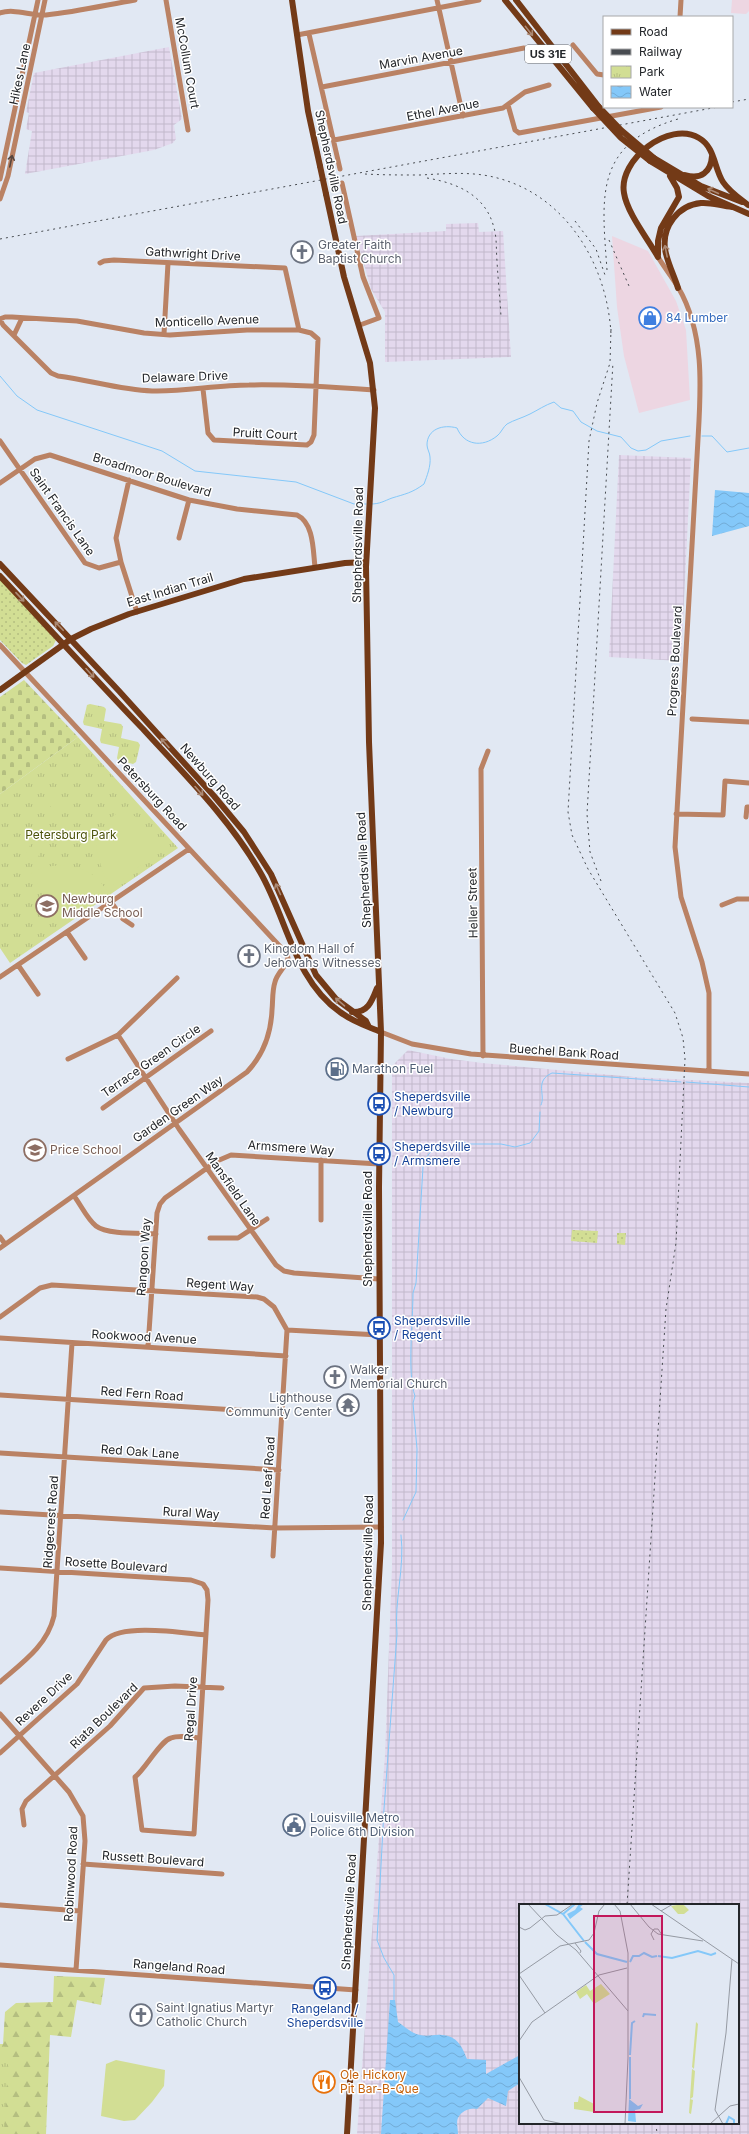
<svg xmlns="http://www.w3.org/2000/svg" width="749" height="2134" viewBox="0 0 749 2134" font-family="Inter,sans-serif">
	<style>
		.commercial { fill: #edd6e2 }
		.industrial { fill: url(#industrial-grid); fill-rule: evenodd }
		.grass { fill: url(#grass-dots) }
		.forest { fill: url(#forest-firs) }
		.cemetery { fill: url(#cemetery-stones) }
		.park { fill: url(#park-tufts) }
		.garden { fill: #d2de94 }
		.water { fill: url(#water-waves) }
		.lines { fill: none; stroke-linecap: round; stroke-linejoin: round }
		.stream { stroke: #84c8f9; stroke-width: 1 }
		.minor { stroke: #ba8264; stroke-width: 5 }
		.major { stroke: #733a17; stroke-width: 6 }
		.rail { stroke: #484c51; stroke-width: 1; stroke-dasharray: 2 4; stroke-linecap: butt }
		.major-bridge { stroke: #733a17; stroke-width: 6 }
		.oneway { stroke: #ab8974 }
		.oneway2 { stroke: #58463e }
		.labels { text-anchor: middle; stroke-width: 3; stroke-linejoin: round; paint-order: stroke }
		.shield { fill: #fff; stroke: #65676a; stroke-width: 1 }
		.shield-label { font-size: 11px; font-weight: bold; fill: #23262a }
		.street-label { font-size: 12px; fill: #23262a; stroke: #fff }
		.worship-label { font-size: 12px; fill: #5b616d; stroke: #fff; text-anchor: start }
		.shop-label { font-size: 12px; fill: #366cbe; stroke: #fff; text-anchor: start }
		.park-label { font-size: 12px; fill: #4d540c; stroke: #fff }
		.education-label { font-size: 12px; fill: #785e54; stroke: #fff; text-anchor: start }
		.service-label { font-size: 12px; fill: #4e5e75; stroke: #fff; text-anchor: start }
		.transit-label { font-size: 12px; fill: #164399; stroke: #fff; text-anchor: start }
		.food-label { font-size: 12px; fill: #c56008; stroke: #fff; text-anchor: start }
		.inset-river { fill: none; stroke: #84c8f9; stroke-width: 2 }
		.inset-road { fill: none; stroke: #959aa3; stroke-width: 1 }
		.view { fill: #c2185b; fill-opacity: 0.15; stroke: #c2185b; stroke-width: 2 }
		.inset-edge { fill: none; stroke: #23262a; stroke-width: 2 }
	</style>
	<defs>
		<pattern id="industrial-grid" width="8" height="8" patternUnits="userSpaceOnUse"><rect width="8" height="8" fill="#e3d8ed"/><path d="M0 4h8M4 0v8" fill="none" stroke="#c2b9cb"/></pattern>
		<pattern id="grass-dots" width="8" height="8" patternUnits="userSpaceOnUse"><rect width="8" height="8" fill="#d2de94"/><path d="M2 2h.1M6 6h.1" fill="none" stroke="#b4be80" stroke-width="1.8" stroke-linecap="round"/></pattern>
		<pattern id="forest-firs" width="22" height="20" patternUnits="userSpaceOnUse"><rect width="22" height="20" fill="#d2de94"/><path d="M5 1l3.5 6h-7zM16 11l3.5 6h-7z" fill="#b4be80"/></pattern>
		<pattern id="cemetery-stones" width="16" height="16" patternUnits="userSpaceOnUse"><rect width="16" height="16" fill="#d2de94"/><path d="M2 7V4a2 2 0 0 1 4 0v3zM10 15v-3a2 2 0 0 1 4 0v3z" fill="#b4be80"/></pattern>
		<pattern id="park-tufts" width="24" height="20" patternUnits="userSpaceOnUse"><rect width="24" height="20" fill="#d2de94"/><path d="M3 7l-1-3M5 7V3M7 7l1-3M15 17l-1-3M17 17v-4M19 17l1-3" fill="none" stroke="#b4be80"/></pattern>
		<pattern id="water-waves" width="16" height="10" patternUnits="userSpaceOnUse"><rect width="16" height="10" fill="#84c8f9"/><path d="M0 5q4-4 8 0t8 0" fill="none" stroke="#72acd6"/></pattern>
	</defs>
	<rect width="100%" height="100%" fill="#e1e8f3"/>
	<!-- commercial -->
	<path class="commercial" d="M732,0H749V11L746,14L731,13Z
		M612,236L648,251L676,301L686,330L690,400L639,413L624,356L617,307Z"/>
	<!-- industrial -->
	<path class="industrial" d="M169,47L182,119L174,125L176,139L173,143L154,150L25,174L32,131L26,129L29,113L26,112L34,73Z
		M478,223L479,232L503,231L511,357L385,362V312L371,289L356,236L446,231V224Z
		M619,455L691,458L681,661L609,657Z
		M408,1050L451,1059L482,1063L634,1077L749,1083V2134H357L385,1755L392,1567V1066ZM520,1905H738V2123H520Z"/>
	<!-- grass -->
	<path class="grass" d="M0,579L56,640L53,646L26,665L22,663L0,640Z
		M572,1230L598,1231L597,1243L571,1241Z
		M617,1233H626L625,1245L617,1244Z"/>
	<!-- forest -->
	<path class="forest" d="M54,1976L105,1978L101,2005L77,2000L71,2037L50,2035L46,2134H0V2044H3L5,2012L16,2003L53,2002Z"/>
	<!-- cemetery -->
	<path class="cemetery" d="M24,680L78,737L0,794V697Z"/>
	<!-- park -->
	<path class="park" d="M90,704L104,707L106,709L104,721L121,724L123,727L121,738L138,742L140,745L136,762L133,764L118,760L117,758L119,747L101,743L100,740L102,729L84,725L83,722L87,705Z
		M78,737L178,848L10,963L0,948V794Z
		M0,2046L9,2047L4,2134H0Z"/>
	<!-- garden -->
	<path class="garden" d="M54,797L67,810L60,816L48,804Z
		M126,806L161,847L159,852L114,885L104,876L96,848L98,837L112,817Z
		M24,837L32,841L25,856L17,852Z
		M35,842L43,846L36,862L27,858Z
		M61,865C86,869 91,870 107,890L63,921L58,919L31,873L44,867Z
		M116,2060L165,2070L164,2086L152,2102L135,2120L124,2121L101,2116L106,2064Z"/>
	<!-- water -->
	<path class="water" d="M715,490L749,493V526L712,536Z
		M390,2000H395L398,2022C405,2027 413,2034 420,2035C429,2037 434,2034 442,2035C457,2036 462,2046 467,2059L486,2060V2074L520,2055V2083L508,2091L506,2106L488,2098L477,2109C471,2107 461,2111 458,2118C456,2122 458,2129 458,2134H381Z"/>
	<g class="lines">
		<!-- stream -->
		<path class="stream" d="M0,376L17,396L37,410L162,451L195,471L296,482L354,504H366
			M702,436H712L727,452L749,448
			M371,504C380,504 384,501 392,498C405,494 412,493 424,484C427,476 431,466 430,457C430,453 427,449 427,445C427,429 443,424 457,428C464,445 482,448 497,436C501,433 503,427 507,424C514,420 522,418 530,414C538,410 545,405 554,402L561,408L573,411L581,422L597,431L621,437L631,448L638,451L646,450L661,441L690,436
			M686,1082L749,1087
			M541,1105C546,1095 534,1081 552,1073L681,1082
			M464,1142L467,1144H501L515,1147L530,1143L539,1131L540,1112
			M403,1520L416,1492L417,1449L413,1403L415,1396C407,1375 413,1319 413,1293L416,1283L423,1167C426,1152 436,1146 450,1143
			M394,2000V1975L384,1958L377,1940L384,1809L397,1634C394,1601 405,1567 401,1535"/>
		<!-- minor -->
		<path class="minor" d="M166,0L188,130
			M437,0L463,116
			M0,13C14,8 31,16 46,15C76,12 106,5 135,0
			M680,17L681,0
			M309,34L340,169
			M297,35L479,0
			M573,45L597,74L604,75
			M322,87L524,48
			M508,105L515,130L519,133L661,107
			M334,140L503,108L525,92L549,85
			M0,179L38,0
			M342,183L363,277L379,318L360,325
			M0,199L8,176L45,0
			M658,257C664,267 672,277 678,287C705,333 701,389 698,439L675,847L681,897L702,962L709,993V1071
			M100,263L104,261L114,260L285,268L299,330
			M0,319L5,317H12L77,321L144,333L170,335L247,330H299L311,333L318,339L314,435L311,442L307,445L214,440L208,433L203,389
			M0,319L3,325L51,373L58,376C90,380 120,390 152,391C184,392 216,385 249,385C290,384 332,387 374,390
			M164,334L168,263
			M14,335L22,318
			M0,441L85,563L99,568L121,562
			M129,480L116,538L121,562L137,612
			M0,483L35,459L50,455L189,500L237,509L297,515C314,523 313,551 315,567
			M179,538L189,500
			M0,645L287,954L288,958C286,967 277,973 275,982C272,991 273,1001 272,1010C271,1034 264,1054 247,1072L0,1248
			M692,719L749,722
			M676,814L723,815L725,781L749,783
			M746,817L747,807H749
			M111,902L123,919L132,925
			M722,905L737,899H749
			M67,932L85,958
			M18,965L38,994
			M0,977L189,849
			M381,1032L412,1044L471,1054L749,1074
			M118,1035L179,1129L276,1265L284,1271L294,1273L379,1279
			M483,1056L481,769L488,751
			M68,1059L118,1035L177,978
			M103,1108L211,1031
			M321,1160V1220
			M74,1196C81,1205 87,1219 96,1226C108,1235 141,1233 156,1234
			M0,1237L5,1244
			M210,1238H238L267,1219
			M0,1317L40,1288L52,1285L257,1297L264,1299L274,1307L287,1330L273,1556
			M287,1330L379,1335
			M0,1338L286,1356
			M148,1347L157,1213L160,1204L165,1198L217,1161L231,1155L379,1164
			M0,1395L282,1413
			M0,1453L279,1470
			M0,1512L275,1528L381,1527
			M0,1568L191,1580L203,1584L207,1590L208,1600L194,1834L142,1830L135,1777C146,1768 160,1741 171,1738C179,1735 190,1737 199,1738
			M0,1682C22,1663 47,1646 54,1616L72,1343
			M0,1714L69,1792L83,1816L85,1841L76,1970
			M0,1753L77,1684L106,1640C122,1623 183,1633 206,1635
			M24,1825L22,1809L26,1801L110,1726L144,1688L175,1686L222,1688
			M83,1864L222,1874
			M0,1905L80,1911
			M0,1965L356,1990"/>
		<!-- major -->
		<path class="major" d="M292,0L308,111L320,166
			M505,0L593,108
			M516,0L599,107
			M654,158L701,186L742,202
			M650,161L708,196L749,214
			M685,175C701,180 711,172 712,156
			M326,194L344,277L370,363L375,408L366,567L369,742L381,1032L379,1187L381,1543L347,2134
			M658,255V241L661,228L679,197L677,188L670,176
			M658,257C648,239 627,213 624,193C618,160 669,120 699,138C715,147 714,168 723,182C729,191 739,198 748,205
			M678,288C674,275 667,262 665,249C662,227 678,205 701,203C711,202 721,206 732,207
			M0,564L119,691L214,796L244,832L271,874L316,975L336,999L366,1021L369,1027
			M0,576C48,627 95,679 143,729C184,774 230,819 260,872C287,918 294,980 340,1012C353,1022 367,1026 381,1032
			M0,690L71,639L91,629L129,614L244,579L345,563L366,562
			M352,1012C368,1013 372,1001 377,988"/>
		<!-- rail -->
		<path class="rail" d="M732,102L749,99
			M365,174C383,175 401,175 420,175C441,174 462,172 483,175C561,187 607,260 611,334
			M427,178C457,183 486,195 494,228C497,238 496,250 497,261C498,280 500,298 501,317
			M575,221L596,249L606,278
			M0,239L718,107
			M609,240L629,286
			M607,270C602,198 593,144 678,119
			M611,329L610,363L597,403L589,441L568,812L572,835L588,869L675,1013L683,1038L685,1059L676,1243L666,1309L627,1905
			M601,881L590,852L587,814L613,362
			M656,2123L657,2134"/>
		<!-- major-bridge -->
		<path class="major-bridge" d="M599,107L621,130L654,158
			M593,108L621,138L650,161
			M320,166L326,194"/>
	</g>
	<!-- one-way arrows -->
	<defs><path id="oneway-shaft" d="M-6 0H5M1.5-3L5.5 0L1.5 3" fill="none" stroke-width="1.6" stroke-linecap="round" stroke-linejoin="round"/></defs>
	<g class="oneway">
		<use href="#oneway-shaft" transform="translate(529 31) rotate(52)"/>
		<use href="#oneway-shaft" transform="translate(713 191) rotate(-156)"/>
		<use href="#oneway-shaft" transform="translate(666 251) rotate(-101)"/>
		<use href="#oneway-shaft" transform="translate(20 597) rotate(47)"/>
		<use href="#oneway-shaft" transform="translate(59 626) rotate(-134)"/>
		<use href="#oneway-shaft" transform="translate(90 673) rotate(48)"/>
		<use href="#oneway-shaft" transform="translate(165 743) rotate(-132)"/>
		<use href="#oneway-shaft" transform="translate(199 791) rotate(48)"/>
		<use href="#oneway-shaft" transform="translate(278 889) rotate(-114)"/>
		<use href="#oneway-shaft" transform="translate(340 1002) rotate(-139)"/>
	</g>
	<use class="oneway2" href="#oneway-shaft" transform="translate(11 161) rotate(-78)"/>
	<!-- icons -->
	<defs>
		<g id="church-ring" transform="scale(1.15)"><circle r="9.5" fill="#fff" stroke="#6b7280" stroke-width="1.5"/><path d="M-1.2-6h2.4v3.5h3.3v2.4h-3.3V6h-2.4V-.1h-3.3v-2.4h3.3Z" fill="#6b7280"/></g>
		<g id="shop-ring" transform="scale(1.15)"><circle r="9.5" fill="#fff" stroke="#3f7fe0" stroke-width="1.5"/><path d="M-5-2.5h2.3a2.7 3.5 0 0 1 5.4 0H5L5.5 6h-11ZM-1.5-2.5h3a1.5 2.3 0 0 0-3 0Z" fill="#3f7fe0"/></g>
		<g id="school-ring" transform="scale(1.15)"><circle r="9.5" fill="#fff" stroke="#8d6e63" stroke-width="1.5"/><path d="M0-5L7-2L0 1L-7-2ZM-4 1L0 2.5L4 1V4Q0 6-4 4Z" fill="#8d6e63"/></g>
		<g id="fuel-ring" transform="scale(1.15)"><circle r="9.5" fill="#fff" stroke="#5c6f8a" stroke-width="1.5"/><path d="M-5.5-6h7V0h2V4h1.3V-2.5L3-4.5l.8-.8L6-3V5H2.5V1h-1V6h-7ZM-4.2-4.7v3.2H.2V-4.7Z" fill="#5c6f8a"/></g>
		<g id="bus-ring" transform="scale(1.15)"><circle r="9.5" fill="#fff" stroke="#1a4fb4" stroke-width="1.5"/><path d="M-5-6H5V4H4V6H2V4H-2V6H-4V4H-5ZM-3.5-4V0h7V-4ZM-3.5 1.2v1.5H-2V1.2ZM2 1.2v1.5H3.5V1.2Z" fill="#1a4fb4"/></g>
		<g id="temple-ring" transform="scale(1.15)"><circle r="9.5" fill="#fff" stroke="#6b7280" stroke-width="1.5"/><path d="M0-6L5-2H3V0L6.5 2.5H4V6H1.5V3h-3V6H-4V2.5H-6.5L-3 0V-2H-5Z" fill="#6b7280"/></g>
		<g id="civic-ring" transform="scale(1.15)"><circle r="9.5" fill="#fff" stroke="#5c6f8a" stroke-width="1.5"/><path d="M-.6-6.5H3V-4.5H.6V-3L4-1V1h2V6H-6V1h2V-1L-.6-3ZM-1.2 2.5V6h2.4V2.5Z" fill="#5c6f8a"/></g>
		<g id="restaurant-ring" transform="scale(1.15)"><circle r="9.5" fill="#fff" stroke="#e8710a" stroke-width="1.5"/><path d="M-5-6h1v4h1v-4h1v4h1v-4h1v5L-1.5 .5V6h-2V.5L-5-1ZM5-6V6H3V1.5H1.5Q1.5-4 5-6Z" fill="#e8710a"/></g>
	</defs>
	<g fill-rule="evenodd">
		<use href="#church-ring" x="302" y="252"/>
		<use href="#shop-ring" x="650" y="318"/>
		<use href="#school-ring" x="47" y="906"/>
		<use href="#church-ring" x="249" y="956"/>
		<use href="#fuel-ring" x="337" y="1069"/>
		<use href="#bus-ring" x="379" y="1104"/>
		<use href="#school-ring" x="35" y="1150"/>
		<use href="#bus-ring" x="379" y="1154"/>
		<use href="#bus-ring" x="379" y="1328"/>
		<use href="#church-ring" x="335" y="1377"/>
		<use href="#temple-ring" x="348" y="1405"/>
		<use href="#civic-ring" x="294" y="1825"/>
		<use href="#bus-ring" x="325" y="1988"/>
		<use href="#church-ring" x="141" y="2015"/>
		<use href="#restaurant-ring" x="324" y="2082"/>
	</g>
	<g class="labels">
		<!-- shield labels -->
		<rect class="shield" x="525" y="45" width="46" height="18" rx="3"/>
		<g class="shield-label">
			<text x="548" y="58">US 31E</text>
		</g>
		<!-- street labels -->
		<g class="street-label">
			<text transform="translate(421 58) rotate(-10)" y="4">Marvin Avenue</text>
			<text transform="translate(187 63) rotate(80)" y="4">McCollum Court</text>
			<text transform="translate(20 74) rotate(-78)" y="4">Hikes Lane</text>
			<text transform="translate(443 110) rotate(-11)" y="4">Ethel Avenue</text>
			<text transform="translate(331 167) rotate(78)" y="4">Shepherdsville Road</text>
			<text transform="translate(193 254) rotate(3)" y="4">Gathwright Drive</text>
			<text transform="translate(207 321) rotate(-2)" y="4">Monticello Avenue</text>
			<text transform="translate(185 377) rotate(-2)" y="4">Delaware Drive</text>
			<text transform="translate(265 434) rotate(3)" y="4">Pruitt Court</text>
			<text transform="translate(152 475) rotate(17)" y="4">Broadmoor Boulevard</text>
			<text transform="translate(62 512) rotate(55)" y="4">Saint Francis Lane</text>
			<text transform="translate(358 545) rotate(-89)" y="4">Shepherdsville Road</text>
			<text transform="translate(170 590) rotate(-17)" y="4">East Indian Trail</text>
			<text transform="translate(675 661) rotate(-87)" y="4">Progress Boulevard</text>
			<text transform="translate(210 777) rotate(49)" y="4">Newburg Road</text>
			<text transform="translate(152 794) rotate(47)" y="4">Petersburg Road</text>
			<text transform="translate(364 870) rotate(-93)" y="4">Shepherdsville Road</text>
			<text transform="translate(473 903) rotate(-91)" y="4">Heller Street</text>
			<text transform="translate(564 1052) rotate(4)" y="4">Buechel Bank Road</text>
			<text transform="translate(151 1061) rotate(-35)" y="4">Terrace Green Circle</text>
			<text transform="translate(178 1109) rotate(-35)" y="4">Garden Green Way</text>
			<text transform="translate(291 1148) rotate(4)" y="4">Armsmere Way</text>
			<text transform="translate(233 1189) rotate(55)" y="4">Mansfield Lane</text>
			<text transform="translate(368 1229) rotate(-90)" y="4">Shepherdsville Road</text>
			<text transform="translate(144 1257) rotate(-86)" y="4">Rangoon Way</text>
			<text transform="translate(220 1285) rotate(4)" y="4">Regent Way</text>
			<text transform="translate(144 1337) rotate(3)" y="4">Rookwood Avenue</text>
			<text transform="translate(142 1394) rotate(4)" y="4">Red Fern Road</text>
			<text transform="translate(140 1452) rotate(4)" y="4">Red Oak Lane</text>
			<text transform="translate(268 1478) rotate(-86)" y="4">Red Leaf Road</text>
			<text transform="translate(191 1513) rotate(3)" y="4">Rural Way</text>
			<text transform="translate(51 1522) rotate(-86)" y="4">Ridgecrest Road</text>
			<text transform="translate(368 1553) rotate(-89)" y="4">Shepherdsville Road</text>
			<text transform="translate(116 1565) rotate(4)" y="4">Rosette Boulevard</text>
			<text transform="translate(44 1699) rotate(-43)" y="4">Revere Drive</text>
			<text transform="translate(191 1709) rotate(-86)" y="4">Regal Drive</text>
			<text transform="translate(104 1716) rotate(-44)" y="4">Riata Boulevard</text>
			<text transform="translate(153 1859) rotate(4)" y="4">Russett Boulevard</text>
			<text transform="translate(71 1874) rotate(-87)" y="4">Robinwood Road</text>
			<text transform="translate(349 1912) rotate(-87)" y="4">Shepherdsville Road</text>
			<text transform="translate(179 1967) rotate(4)" y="4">Rangeland Road</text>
		</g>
		<!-- worship labels -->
		<g class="worship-label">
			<text x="318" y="249">Greater Faith<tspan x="318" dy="14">Baptist Church</tspan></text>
			<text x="264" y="953">Kingdom Hall of<tspan x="264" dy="14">Jehovahs Witnesses</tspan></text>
			<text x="350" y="1374">Walker<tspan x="350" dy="14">Memorial Church</tspan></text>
			<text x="332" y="1402" text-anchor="end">Lighthouse<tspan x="332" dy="14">Community Center</tspan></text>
			<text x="156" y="2012">Saint Ignatius Martyr<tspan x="156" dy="14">Catholic Church</tspan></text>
		</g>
		<!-- shop labels -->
		<g class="shop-label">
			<text x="666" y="322">84 Lumber</text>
		</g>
		<!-- park labels -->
		<g class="park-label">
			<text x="71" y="839">Petersburg Park</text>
		</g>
		<!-- education labels -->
		<g class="education-label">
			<text x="62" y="903">Newburg<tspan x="62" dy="14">Middle School</tspan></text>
			<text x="50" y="1154">Price School</text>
		</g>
		<!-- service labels -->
		<g class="service-label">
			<text x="352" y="1073">Marathon Fuel</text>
			<text x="310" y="1822">Louisville Metro<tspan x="310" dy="14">Police 6th Division</tspan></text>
		</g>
		<!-- transit labels -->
		<g class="transit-label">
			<text x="394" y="1101">Sheperdsville<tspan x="394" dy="14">/ Newburg</tspan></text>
			<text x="394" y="1151">Sheperdsville<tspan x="394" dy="14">/ Armsmere</tspan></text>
			<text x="394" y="1325">Sheperdsville<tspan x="394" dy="14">/ Regent</tspan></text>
			<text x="325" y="2013" text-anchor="middle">Rangeland /<tspan x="325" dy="14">Sheperdsville</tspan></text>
		</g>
		<!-- food labels -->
		<g class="food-label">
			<text x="340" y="2079">Ole Hickory<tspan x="340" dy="14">Pit Bar-B-Que</tspan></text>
		</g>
	</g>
	<!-- overview -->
	<g transform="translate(519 1904)">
		<rect width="220" height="220" fill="#e1e8f3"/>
		<path d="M177,118L179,120L175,165L173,163ZM173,165L176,167L174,193L171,195L174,196L172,210L170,209Z" fill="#d2de94"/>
		<path d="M164,0L170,6L165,10H159L152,2ZM82,80L91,90L75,100L68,90L61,95L57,88L67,81L71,87ZM60,192L75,200V208L55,205V198H59Z" fill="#d2de94"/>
		<path d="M60,0H65L61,3L64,5L51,15L48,10L56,6ZM110,195L119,202L124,200L121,205L116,206L117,218L109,217Z" fill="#84c8f9"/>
		<path class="inset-river" d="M26,0L44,10L56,0M44,10L65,37M66,38L78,50L108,58M139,52L153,54L179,47L192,51L197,49M111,58L114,52H120L125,49L133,53L138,52M124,113L125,110L137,111M111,151L113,119L116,117M111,195V153M207,220L210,213L215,216V220"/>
		<path class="inset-road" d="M9,0L38,31L57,46L109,107M95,0L101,7L109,49V154L106,220M111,0L130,23L139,30L184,37M132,0L220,60M142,7L154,0M0,23L6,26L11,24L26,12L38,11L54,0M135,36L132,30L135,25H139L143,31M56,39L62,47L61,49M0,70L41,42L70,36L75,29L80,7L86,0M0,71L26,109M0,137L13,118L80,71L108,64M0,173L25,216L44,220M191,220L211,202L220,200M204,220L196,206L207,129L213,55"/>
		<path class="view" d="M75,12H143V208H75Z"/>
		<rect width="220" height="220" class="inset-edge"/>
	</g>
	<!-- legend -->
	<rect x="603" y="16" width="130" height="92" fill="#ffffff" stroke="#a7a8aa"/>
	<rect x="611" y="29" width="20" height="6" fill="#733a17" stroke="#a7a8aa"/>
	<text x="639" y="36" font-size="12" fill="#23262a">Road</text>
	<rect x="611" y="49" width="20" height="6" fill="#484c51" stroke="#a7a8aa"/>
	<text x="639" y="56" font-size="12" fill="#23262a">Railway</text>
	<rect x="611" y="66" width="20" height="12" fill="url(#park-tufts)" stroke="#a7a8aa"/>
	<text x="639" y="76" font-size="12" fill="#23262a">Park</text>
	<rect x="611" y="86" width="20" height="12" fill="url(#water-waves)" stroke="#a7a8aa"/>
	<text x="639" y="96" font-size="12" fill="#23262a">Water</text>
</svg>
